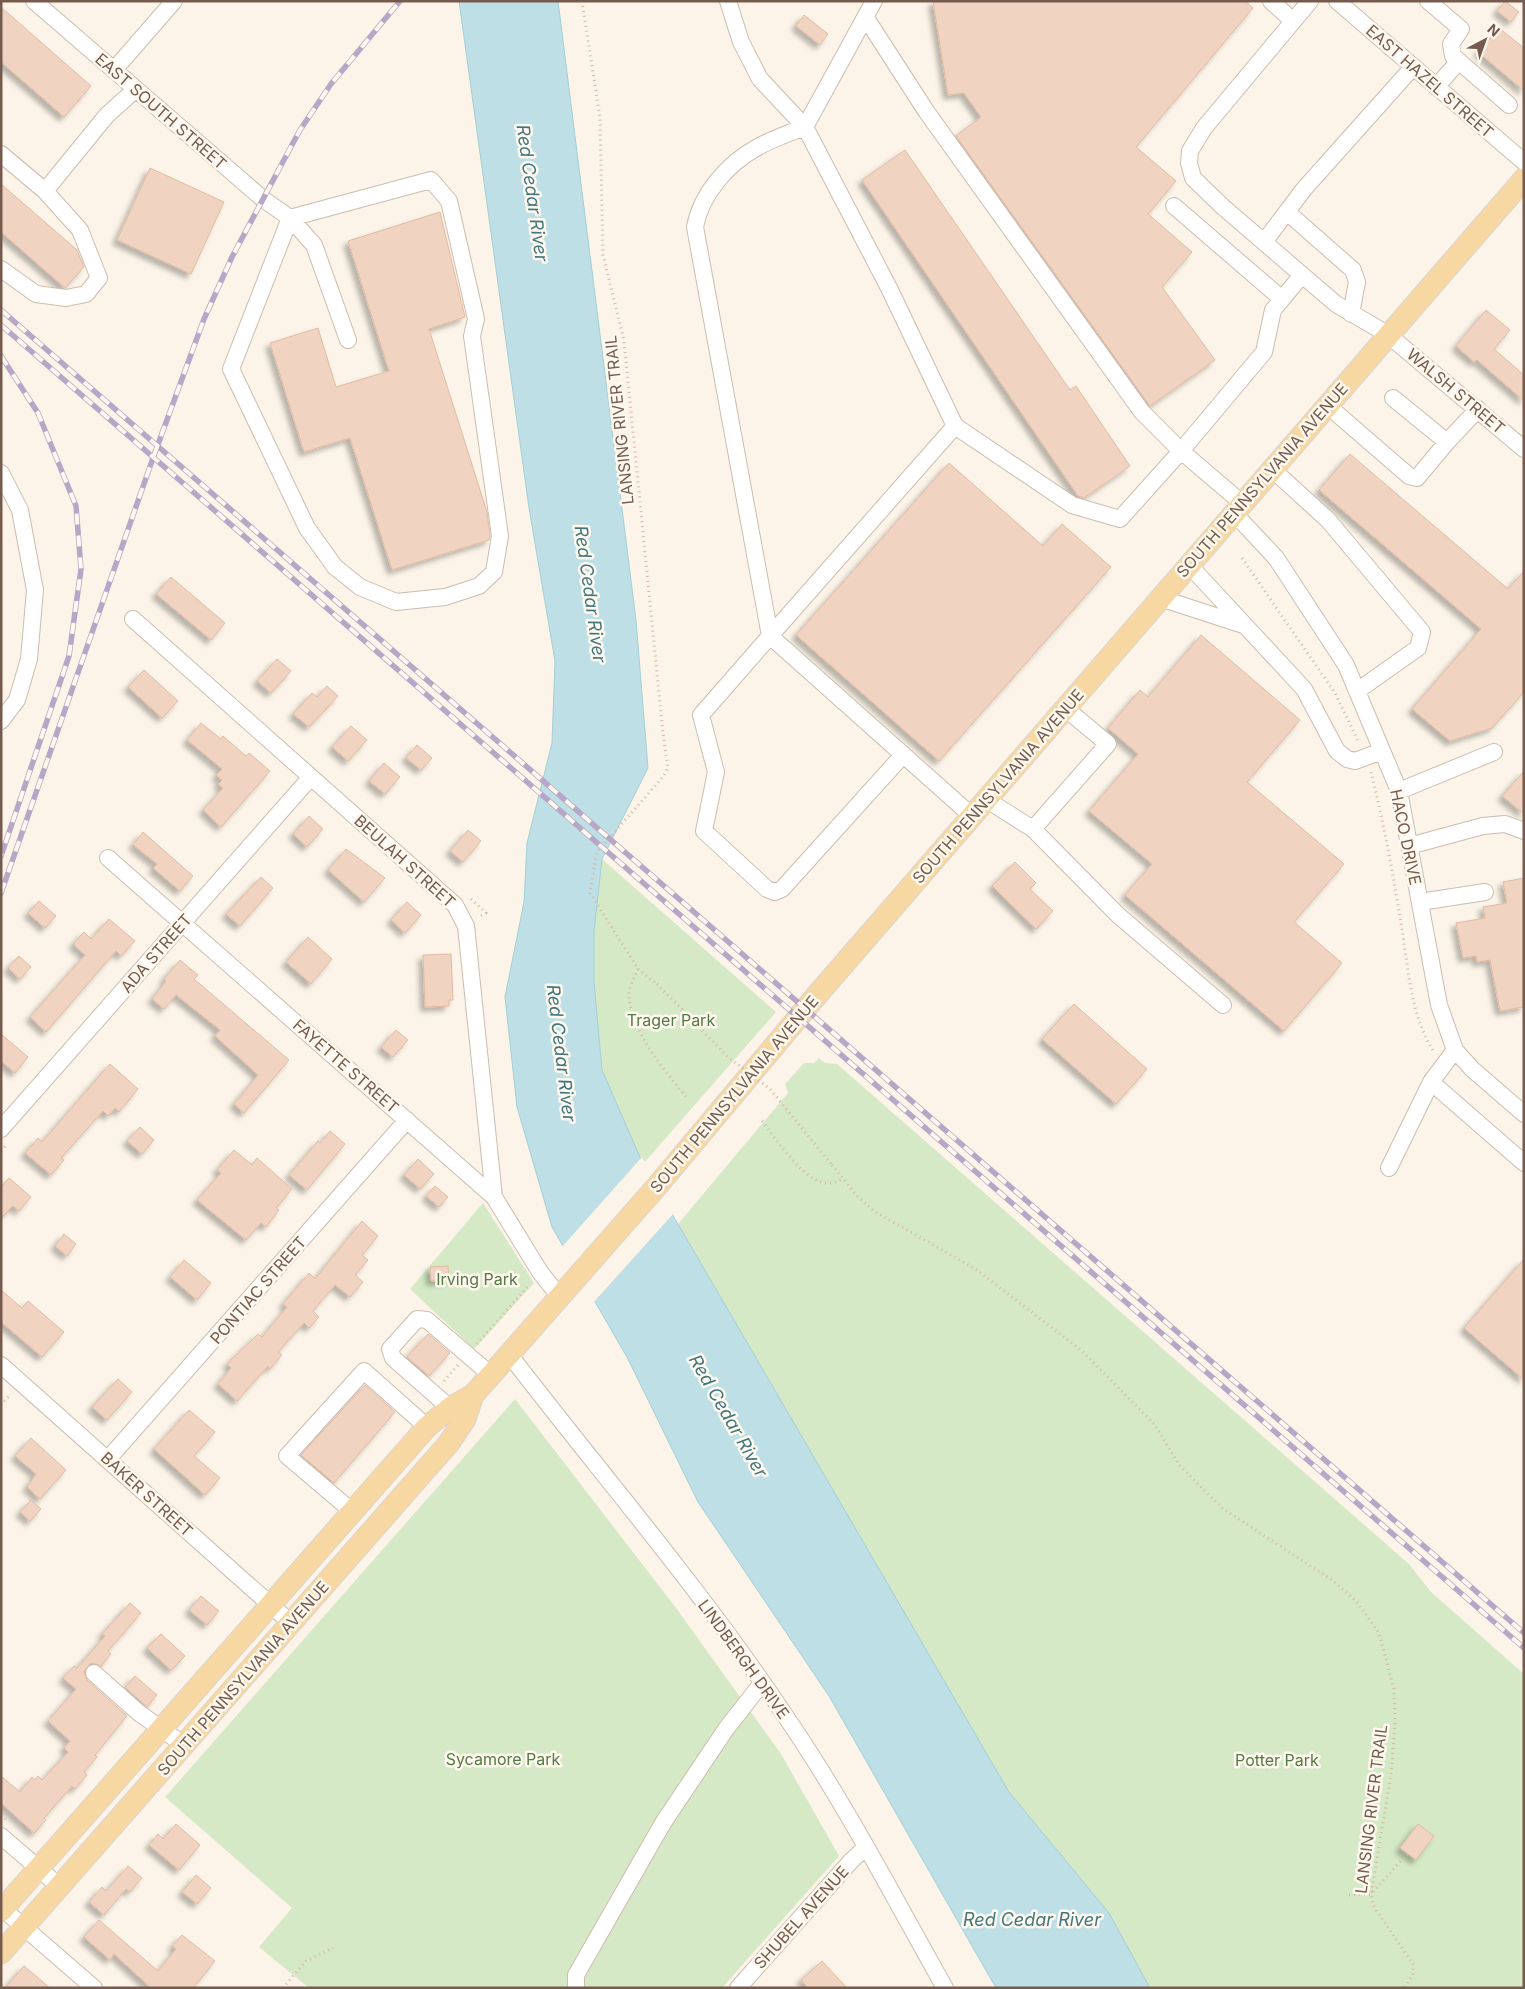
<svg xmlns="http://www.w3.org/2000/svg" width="1525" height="1989" viewBox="0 0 1525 1989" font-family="Inter,sans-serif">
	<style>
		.green { fill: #d5e9c6 }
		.water { fill: #bddfe5; stroke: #a3cfd6 }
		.pier { fill: #fcf4e8 }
		.building { fill: #f0d3c0; stroke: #e2baa1; filter: url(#shadow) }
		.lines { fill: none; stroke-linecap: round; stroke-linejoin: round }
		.minor-casing { stroke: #cdbcae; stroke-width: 18 }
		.major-casing { stroke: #dbd4d1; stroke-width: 23 }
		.path { stroke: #d5b6a3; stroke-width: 3; stroke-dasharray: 1 4; stroke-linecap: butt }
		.minor { stroke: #fff; stroke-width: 16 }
		.major { stroke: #f7d8a3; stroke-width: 21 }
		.rail-casing { stroke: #b7a6c6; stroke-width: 5.5 }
		.rail { stroke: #fef8ee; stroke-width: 4; stroke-dasharray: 11; stroke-linecap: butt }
		.path-bridge { stroke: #d5b6a3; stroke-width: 3; stroke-dasharray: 1 4; stroke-linecap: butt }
		.labels { text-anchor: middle; stroke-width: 5; stroke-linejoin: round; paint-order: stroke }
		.street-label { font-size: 16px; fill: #755b4d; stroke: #fef8ee }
		.park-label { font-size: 16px; fill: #547a45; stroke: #fef8ee }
		.water-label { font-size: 18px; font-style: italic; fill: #437780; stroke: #fef8ee }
	</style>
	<defs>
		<filter id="shadow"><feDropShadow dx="-4.5" dy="4.5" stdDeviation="2.5" flood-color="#0004"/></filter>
	</defs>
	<rect width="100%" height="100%" fill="#fcf4e8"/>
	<!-- green -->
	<path class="green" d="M602,859L776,1012L643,1164L602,1070L594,982V931Z
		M819,1058L825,1063L837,1064L1409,1564L1431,1592L1524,1674V1988H1150L1109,1913L1009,1792L678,1224L788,1093L785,1084L804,1063H814Z
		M483,1203L534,1283L474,1349L410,1289Z
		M515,1399L676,1608L781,1754L839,1856L722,1988H309L259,1947L292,1908L165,1797Z"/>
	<!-- water -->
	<path class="water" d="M459,1H558L636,620L648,768L602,859L594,931V982L602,1070L643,1164L1009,1792L1109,1913L1150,1988H996L829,1696L698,1502L628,1359L552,1227L517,1107L505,997L524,902L527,843L552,743L555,661L529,508Z"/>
	<!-- pier -->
	<path class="pier" d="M642,1157L674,1213L593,1303L561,1248Z"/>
	<!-- building -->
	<path class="building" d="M933,1H1245L1253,8L1136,147L1176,181L1148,214L1192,252L1162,287L1215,360L1150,406L956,136L981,117L964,93L948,95Z
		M1505,1L1519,12L1511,22L1497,11Z
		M1,7L91,86L64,117L1,62Z
		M804,15L828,34L820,45L796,26Z
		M1499,28L1524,48V91L1478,52Z
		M905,150L1070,390L1076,386L1130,466L1084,498L1078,496L862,180Z
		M150,168L224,202L191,274L117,240Z
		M1,184L77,250L84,267L65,288L1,232Z
		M440,212L465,317L429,329L487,512L490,536L489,540L392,570L350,438L304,452L270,343L318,328L336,387L389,371L348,241Z
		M1486,310L1510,330L1494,349L1524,375V401L1477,360L1474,362L1456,346Z
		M1350,454L1508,589L1524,571V692L1492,728L1450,741L1412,709L1481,629L1319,490Z
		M949,463L1043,546L1062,524L1111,567L939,761L796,635Z
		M171,577L225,623L211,640L156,594Z
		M1201,635L1300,720L1247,782L1344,864L1294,922L1342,963L1284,1031L1125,895L1152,864L1089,811L1138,754L1108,728L1140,690L1148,697Z
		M277,659L291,671L271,693L257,681Z
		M144,670L178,701L162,718L128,687Z
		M327,686L338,696L309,727L293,714L312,693L317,697Z
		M201,723L221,739L223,736L246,756L249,753L270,771L221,827L203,810L223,788L218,784L222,780L216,775L222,769L187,740Z
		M351,726L367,740L348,761L332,747Z
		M417,745L432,758L421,770L406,758Z
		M384,763L400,777L385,794L369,781Z
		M1524,771V814L1502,796Z
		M309,816L323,829L307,847L293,834Z
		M468,830L481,841L463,862L450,851Z
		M143,832L193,876L180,891L153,868L157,864L133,845Z
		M346,849L385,878L364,902L328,870Z
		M1015,862L1036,883L1030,889L1053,911L1036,929L992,886Z
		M261,877L273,888L240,926L226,914Z
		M1524,878V1007L1500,1011L1490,960L1477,962L1476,956L1463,958L1456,923L1485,918L1483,907L1507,903L1503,882Z
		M39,901L56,916L45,928L28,913Z
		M407,902L421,915L405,933L391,920Z
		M109,919L135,941L121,956L116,951L46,1032L30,1017L85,955L73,944L84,932L91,939Z
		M308,937L332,959L311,984L286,962Z
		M451,954L453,1000H449V1006L425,1007L423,955Z
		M19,956L31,967L20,979L8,968Z
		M180,960L198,975L194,979L289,1060L244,1113L234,1104L258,1075L215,1036L220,1030L176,995L164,1009L152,999L166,981L164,979Z
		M1074,1004L1147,1069L1116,1104L1042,1039Z
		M396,1030L408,1040L393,1057L381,1047Z
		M1,1034L28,1057L15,1073L1,1061Z
		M110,1064L138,1089L119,1112L115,1108L108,1116L103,1111L61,1158L64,1160L51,1175L25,1153L38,1138L42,1142Z
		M140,1127L154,1140L142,1154L127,1141Z
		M330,1131L345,1144L307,1190L289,1175L318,1141L320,1143Z
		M234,1150L252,1165L257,1158L292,1189L276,1208L279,1210L266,1227L261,1223L246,1240L197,1200L221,1173L217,1170Z
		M418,1159L434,1174L420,1189L404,1175Z
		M9,1178L31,1197L19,1211L13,1206L1,1218V1187Z
		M435,1186L448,1197L439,1207L426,1196Z
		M362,1221L378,1236L362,1255L368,1260L355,1275L363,1282L350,1297L335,1285L313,1311L319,1317L309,1328L304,1323L278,1352L282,1355L270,1369L268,1366L237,1401L218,1384L231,1368L227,1364L258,1334L262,1337L287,1307L283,1304L309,1273L315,1279Z
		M64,1234L76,1244L67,1256L55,1246Z
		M1524,1259V1380L1464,1328Z
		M184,1260L211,1283L197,1300L170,1277Z
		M448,1266L449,1280L431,1281L430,1267Z
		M1,1290L22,1308L28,1301L64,1332L42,1357L1,1322Z
		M428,1334L450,1353L429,1376L407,1357Z
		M118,1379L132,1392L107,1420L92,1407Z
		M365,1385L395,1412L334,1483L301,1455Z
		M189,1410L215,1432L194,1456L220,1478L205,1495L154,1449Z
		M31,1438L66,1470L40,1499L27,1487L36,1474L15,1456Z
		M31,1500L41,1509L30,1521L20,1512Z
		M201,1596L219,1611L207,1625L189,1610Z
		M130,1603L141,1613L108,1651L111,1654L101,1666L91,1663L84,1671L87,1680L127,1716L95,1755L97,1757L84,1772L87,1775L75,1789L72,1786L44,1818L46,1820L34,1833L1,1803V1776L20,1792L32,1777L35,1780L38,1776L42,1780L68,1752L64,1748L70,1741L48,1721L76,1689L63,1678L74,1666L77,1668L105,1636L102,1634Z
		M161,1634L185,1656L171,1670L147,1648Z
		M135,1676L157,1695L147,1707L125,1687Z
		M176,1824L200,1845L179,1870L149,1845L158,1834L163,1839Z
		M1418,1824L1434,1836L1416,1860L1400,1848Z
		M128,1866L142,1878L130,1892L126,1889L104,1915L89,1902L102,1887L106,1891Z
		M196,1875L211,1888L197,1904L182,1892Z
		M99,1920L158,1971L176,1949L172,1946L182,1935L215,1961L193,1988H151L114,1954L110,1960L84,1937Z
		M822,1961L847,1988H808L801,1980Z
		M24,1966L50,1988H5Z"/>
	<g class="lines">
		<!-- minor casing -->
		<g class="minor-casing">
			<path id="minor" d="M34,1L263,199L290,218L314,245L348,340
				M728,1L741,42L760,79L805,127C789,133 772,139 758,147C728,163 701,194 695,227L770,636L701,715L716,772L704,831L767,889L775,892L782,889L903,755
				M874,1L805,127L889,288L955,426
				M1271,1L1293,21
				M1310,1L1204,128L1190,151L1189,163L1193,178L1223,207L1336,304L1387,334L1524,449
				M1337,1L1524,162
				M1428,1L1461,29L1451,44L1453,56L1509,105
				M866,18L926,111L1142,412L1181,451L1120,519L1072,505L955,426L770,636L972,816
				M114,70L174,1
				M1436,87L1459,61
				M1,154L45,191
				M431,180L449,201L476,319L472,336L500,536L494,572L479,586L445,597L396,602L360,587L335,567L307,528L231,369L290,218Z
				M1174,206L1282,299
				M1287,212L1353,270L1357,282L1351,314
				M1264,242L1304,189L1413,67
				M1,269L36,294L66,298L86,294L99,278L80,230L45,191L107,115L136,89
				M1327,405L1409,476L1417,478L1447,442L1393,398
				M1447,442L1478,409
				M1272,469L1328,520L1422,632L1418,648L1357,691
				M1,473L20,510L35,590L29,659L17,700L1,721
				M1242,503L1181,451L1264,352L1273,310L1302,275
				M1234,513L1276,558L1346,665L1399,791L1439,1005L1455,1050L1472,1069L1524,1114
				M1189,565L1304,689L1337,751L1347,759L1355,761L1382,751
				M1160,598L1243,625
				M133,619L455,905L466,926L494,1197
				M1399,791L1494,752
				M987,800L1033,829L1118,915L1223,1005
				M1033,829L1108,744L1065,708
				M1409,846L1483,826L1505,824L1524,831
				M108,858L494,1197L540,1272L559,1296
				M1420,902L1485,892
				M1431,1082L1524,1163
				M1,1129L311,777
				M1389,1168L1431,1082L1455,1050
				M509,1354C601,1474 700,1588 784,1714C844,1801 893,1896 945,1988
				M1,1365L291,1623
				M450,1408L393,1358L390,1349L417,1319L427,1320L491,1375
				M108,1459L407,1120
				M353,1512L287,1456L364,1371L427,1427
				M94,1673L139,1713L184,1745
				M1,1836L60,1887
				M3,1909L94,1988
				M576,1988V1975L663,1823L726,1729L762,1683
				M738,1988L851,1861L865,1848"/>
		</g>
		<!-- major casing -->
		<g class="major-casing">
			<path id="major" d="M1,1911L427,1427L450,1408L473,1395
				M1,1953L449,1443L465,1419L473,1395L491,1375L658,1185L817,995L1524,179"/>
		</g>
		<!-- path -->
		<path class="path" d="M582,1L600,118L603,255L624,341L663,734L668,768L663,777L597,852L590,893L638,969L657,984
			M1242,558L1335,693L1359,743
			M1371,772C1383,820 1392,868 1400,917C1408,961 1409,1014 1434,1052
			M471,899L486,913L479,917
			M638,969C635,976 629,986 629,994C629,1029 665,1071 686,1097
			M762,1121C776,1139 802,1179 825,1183C831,1184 837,1181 843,1179
			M1,1151L7,1144
			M832,1165L858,1197L874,1211L977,1270L1082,1351L1155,1425L1180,1466L1222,1508L1332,1580L1356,1601L1379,1633L1394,1689L1395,1724L1391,1775L1371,1894L1374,1907L1413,1964V1975L1404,1988
			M477,1344L529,1285
			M444,1381L458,1365
			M1,1405L9,1396
			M1,1815L7,1821
			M1349,1895L1371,1894L1408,1853
			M283,1988L306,1961L333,1948"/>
		<!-- minor -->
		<use href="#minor" class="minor"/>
		<!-- major -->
		<use href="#major" class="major"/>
		<!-- rail casing -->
		<g class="rail-casing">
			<path id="rail" d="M1,310L1524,1633
				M1,325L1524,1648
				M1,356L38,413L76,506L81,569L69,656L1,856
				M1,893L153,458L204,319L232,257L300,130L331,84L400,1"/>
		</g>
		<!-- rail -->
		<use href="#rail" class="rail"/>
		<!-- path-bridge -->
		<path class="path-bridge" d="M657,984L728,1057L770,1089L832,1165"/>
	</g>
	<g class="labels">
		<!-- street labels -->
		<g class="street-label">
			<text transform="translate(1430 81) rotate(41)" y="6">EAST HAZEL STREET</text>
			<text transform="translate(161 111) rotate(41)" y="6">EAST SOUTH STREET</text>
			<text transform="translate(1456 391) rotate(40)" y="6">WALSH STREET</text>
			<text transform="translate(619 420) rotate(-96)" y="6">LANSING RIVER TRAIL</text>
			<text transform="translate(1262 480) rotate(-49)" y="6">SOUTH PENNSYLVANIA AVENUE</text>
			<text transform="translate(998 786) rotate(-49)" y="6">SOUTH PENNSYLVANIA AVENUE</text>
			<text transform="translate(1406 837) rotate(78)" y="6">HACO DRIVE</text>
			<text transform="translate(405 861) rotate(42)" y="6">BEULAH STREET</text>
			<text transform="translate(156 953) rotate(-49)" y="6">ADA STREET</text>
			<text transform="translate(346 1066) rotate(41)" y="6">FAYETTE STREET</text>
			<text transform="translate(734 1094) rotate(-50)" y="6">SOUTH PENNSYLVANIA AVENUE</text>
			<text transform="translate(258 1290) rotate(-49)" y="6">PONTIAC STREET</text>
			<text transform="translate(147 1494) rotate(42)" y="6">BAKER STREET</text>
			<text transform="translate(744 1659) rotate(54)" y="6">LINDBERGH DRIVE</text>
			<text transform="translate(243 1678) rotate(-49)" y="6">SOUTH PENNSYLVANIA AVENUE</text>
			<text transform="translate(1371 1809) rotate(-83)" y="6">LANSING RIVER TRAIL</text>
			<text transform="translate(801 1917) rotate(-48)" y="6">SHUBEL AVENUE</text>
		</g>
		<!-- park labels -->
		<g class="park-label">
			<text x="671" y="1026">Trager Park</text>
			<text x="477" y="1285">Irving Park</text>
			<text x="503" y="1765">Sycamore Park</text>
			<text x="1277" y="1766">Potter Park</text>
		</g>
		<!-- water labels -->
		<g class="water-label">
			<text transform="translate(532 193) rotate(82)" y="6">Red Cedar River</text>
			<text transform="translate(590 594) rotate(82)" y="6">Red Cedar River</text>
			<text transform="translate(561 1053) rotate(83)" y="6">Red Cedar River</text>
			<text transform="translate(728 1416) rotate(60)" y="6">Red Cedar River</text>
			<text x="1032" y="1926">Red Cedar River</text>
		</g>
	</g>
	<!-- border -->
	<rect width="1525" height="1989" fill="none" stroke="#755b4d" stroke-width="5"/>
	<!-- north arrow -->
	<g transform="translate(1485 40) rotate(41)" stroke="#fef8ee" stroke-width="4" paint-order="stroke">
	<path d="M0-4L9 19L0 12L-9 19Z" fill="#755b4d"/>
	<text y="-8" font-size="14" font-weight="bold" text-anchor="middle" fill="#755b4d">N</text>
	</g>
</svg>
